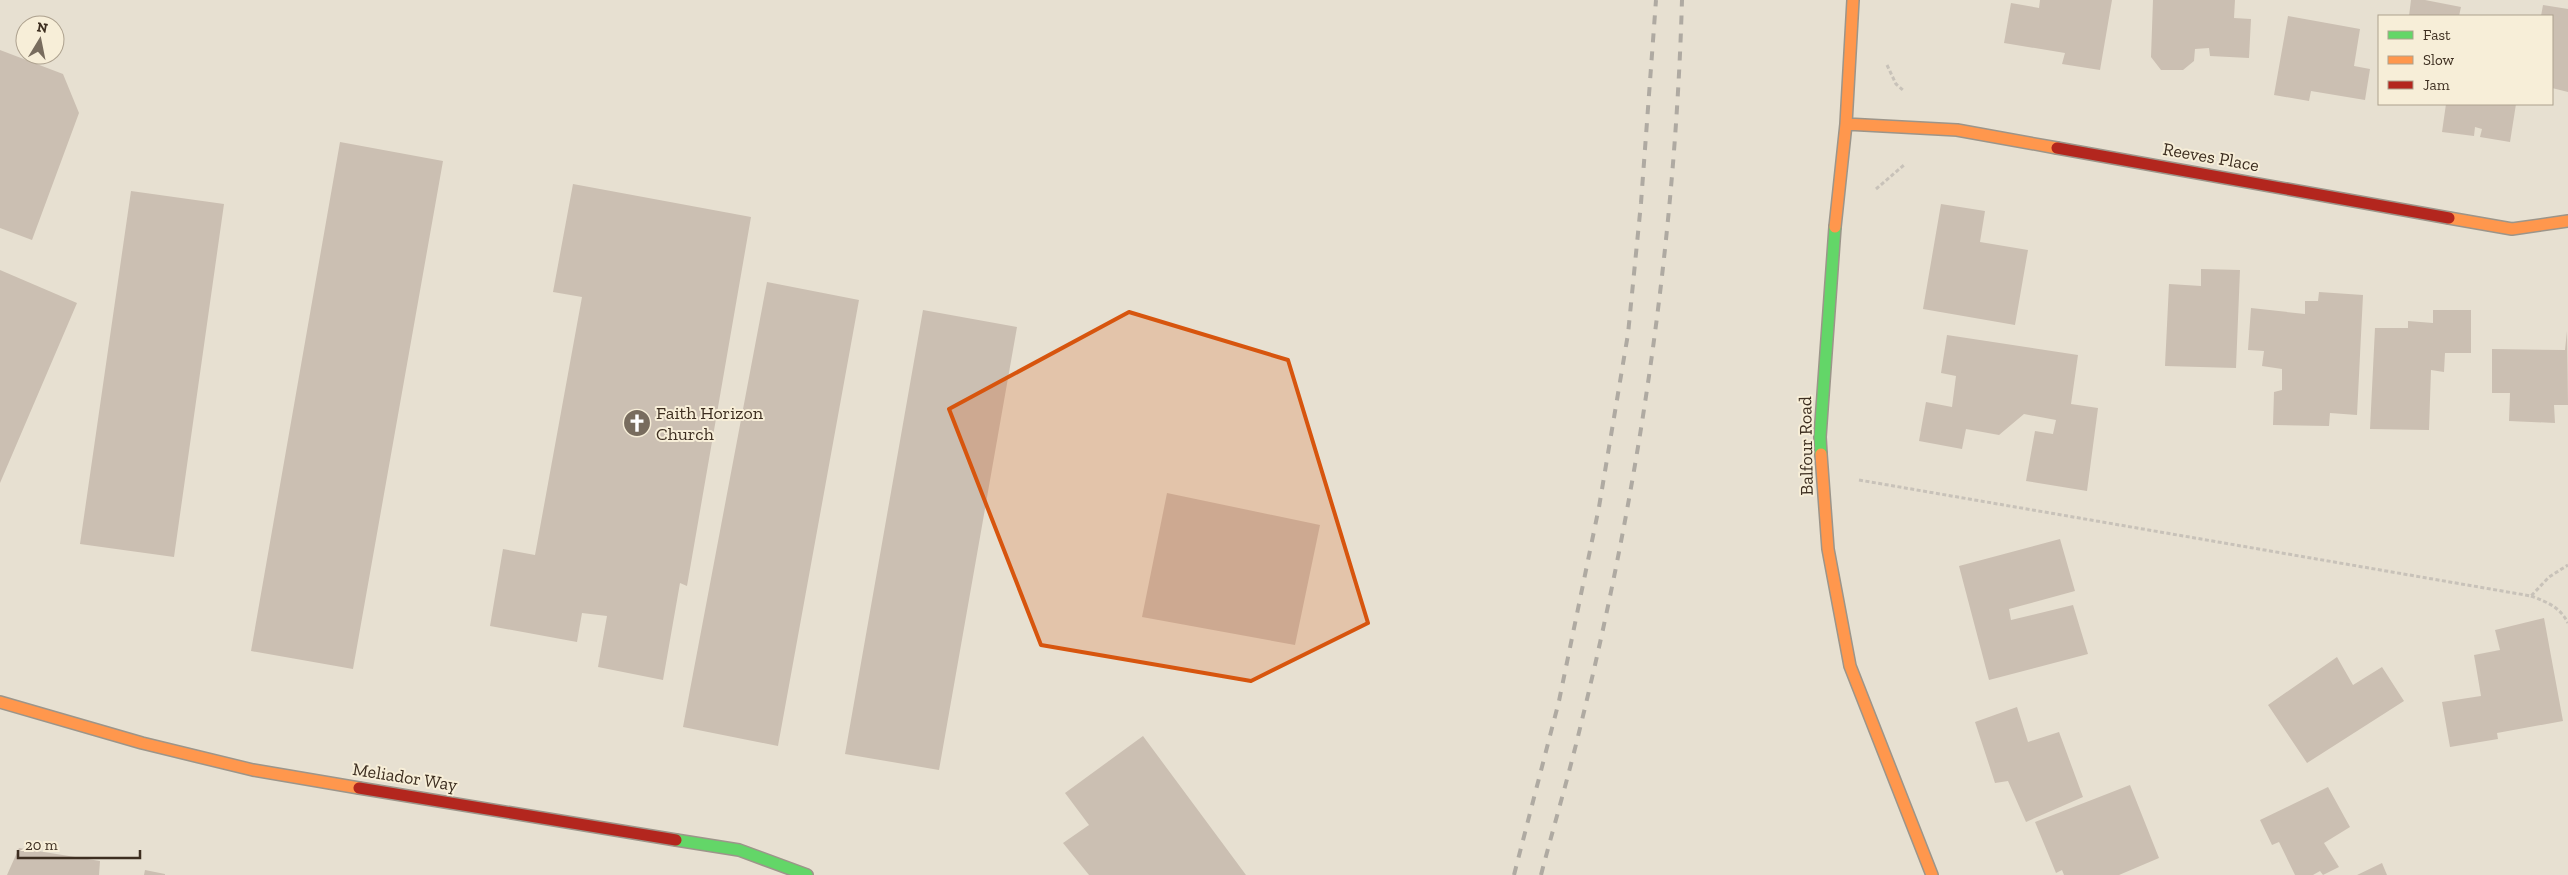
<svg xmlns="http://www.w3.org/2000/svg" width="2568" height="875" viewBox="0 0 2568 875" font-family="'Zilla Slab',serif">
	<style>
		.building { fill: #cbbfb2 }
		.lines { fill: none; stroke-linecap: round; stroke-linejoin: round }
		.fast-casing { stroke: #9c958a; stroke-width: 14 }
		.slow-casing { stroke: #9c958a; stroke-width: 14 }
		.jam-casing { stroke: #9c958a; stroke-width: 14 }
		.path { stroke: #c8c2b9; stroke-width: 3; stroke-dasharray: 4 2.5; stroke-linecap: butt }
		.fast { stroke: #63d668; stroke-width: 11 }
		.slow { stroke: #ff974d; stroke-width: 11 }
		.jam { stroke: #b3261e; stroke-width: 11 }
		.rail { stroke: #afaaa2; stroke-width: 4; stroke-dasharray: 9 9; stroke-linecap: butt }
		.marked { fill: #d7550e; fill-opacity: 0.2; stroke: #d7550e; stroke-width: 4; stroke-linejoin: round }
		.labels { text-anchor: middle; stroke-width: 4; stroke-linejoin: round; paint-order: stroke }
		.street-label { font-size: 18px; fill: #3d2e20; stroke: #f7eed8 }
		.poi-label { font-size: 18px; fill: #3d2e20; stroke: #f7eed8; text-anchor: start }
	</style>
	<rect width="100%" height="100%" fill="#e7e0d1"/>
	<!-- building -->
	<path class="building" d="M2040,0H2112L2100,70L2062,64L2065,53L2004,43L2011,3L2039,8Z
		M2153,0H2235L2234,18L2251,19L2249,58L2210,56L2209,48L2195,49L2194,61L2183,70H2161L2151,57Z
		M2411,0H2425L2461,7L2459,16H2409Z
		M2543,5L2568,9V92L2552,88V16H2541Z
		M2288,16L2360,29L2354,66L2370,69L2365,100L2311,91L2309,101L2274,95Z
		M0,50L63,74L79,113L32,240L0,228Z
		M2446,104H2516L2510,142L2480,137L2482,129L2475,127L2474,136L2442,132Z
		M340,142L443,161L353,669L251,651Z
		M573,184L751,217L687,586L680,583L663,680L598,667L607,616L582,613L577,642L490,626L503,549L535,555L582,297L553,292Z
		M131,191L224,204L174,557L80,544Z
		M1941,204L1985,211L1980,242L2028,250L2015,325L1923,309Z
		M2201,269L2240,270L2236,368L2165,366L2169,284L2201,286Z
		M0,270L77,303L0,483Z
		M767,282L859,300L778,746L683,727Z
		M2319,292L2363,295L2357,415L2330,413L2329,426L2273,425L2274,392L2282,390V369L2262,366L2264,351L2248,350L2251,308L2305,314V301H2318Z
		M923,310L1017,327L939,770L845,754Z
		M2433,310H2471V353H2445L2444,372L2431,370L2429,430L2370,429L2375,328H2408V321L2433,323Z
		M2567,331L2568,405H2554L2555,423L2509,421L2510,393H2492V349L2565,350Z
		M1947,335L2078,355L2071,404L2098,408L2087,491L2026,481L2035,431L2053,434L2056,420L2024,414L1999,435L1966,429L1962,449L1919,441L1926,402L1952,407L1956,376L1941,373Z
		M1167,493L1320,525L1295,645L1142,617Z
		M2060,539L2075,591L2009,609L2011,620L2073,605L2088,654L1989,680L1959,566Z
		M2544,618L2563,721L2497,733L2498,739L2450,747L2442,702L2481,696L2474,655L2500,650L2495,630Z
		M2337,657L2353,685L2382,667L2404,701L2307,763L2268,705Z
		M2017,707L2028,742L2059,732L2083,797L2026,822L2008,781L1995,783L1975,722Z
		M1143,736L1246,875H1089L1063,843L1089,825L1065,793Z
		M2130,785L2159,858L2119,875H2064L2062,870L2056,873L2035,822Z
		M2328,787L2350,827L2324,843L2339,867L2323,875L2320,871L2313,875H2295L2279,842L2272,845L2260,820Z
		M19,848L100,861L99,875H7Z
		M2382,863L2387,875H2357Z
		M145,870L165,874V875H144Z"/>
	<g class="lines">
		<!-- fast casing -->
		<g class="fast-casing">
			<path id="fast" d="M1821,454L1820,437L1835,227
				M676,840L739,850L807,875"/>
		</g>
		<!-- slow casing -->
		<g class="slow-casing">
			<path id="slow" d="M1846,124L1957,130L2057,148
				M2449,218L2512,229L2568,221
				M1835,227L1846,124L1853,0
				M1821,454L1828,549L1850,666L1932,875
				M0,702L142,743L253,770L359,788"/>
		</g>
		<!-- jam casing -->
		<g class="jam-casing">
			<path id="jam" d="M2057,148L2449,218
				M359,788L676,840"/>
		</g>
		<!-- path -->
		<path class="path" d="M1887,65L1896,84L1904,91
			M1876,189L1904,165
			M1859,480L2531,596L2549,577L2568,565
			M2531,596C2547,602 2560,607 2568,623"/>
		<!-- fast -->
		<use href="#fast" class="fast"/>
		<!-- slow -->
		<use href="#slow" class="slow"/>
		<!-- jam -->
		<use href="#jam" class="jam"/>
		<!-- rail -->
		<path class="rail" d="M1514,875L1559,701L1599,507L1628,334L1641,203L1656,0
			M1541,875C1554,825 1569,775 1581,724C1639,488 1675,243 1682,0"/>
	</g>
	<!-- marked area -->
	<path class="marked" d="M1129,312L1288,360L1368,623L1251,681L1041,645L949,409Z"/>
	<!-- icons -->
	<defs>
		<g id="church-disc" transform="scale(1.4375)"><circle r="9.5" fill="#786c5e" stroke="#f7eed8"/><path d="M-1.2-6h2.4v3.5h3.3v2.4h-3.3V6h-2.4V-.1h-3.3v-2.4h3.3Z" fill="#fff"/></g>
	</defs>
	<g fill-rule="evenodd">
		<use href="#church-disc" x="637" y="423"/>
	</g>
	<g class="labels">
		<!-- street labels -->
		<g class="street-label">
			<text transform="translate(2211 157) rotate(10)" y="6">Reeves Place</text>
			<text transform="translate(1806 446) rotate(-91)" y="6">Balfour Road</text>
			<text transform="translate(405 777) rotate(9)" y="6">Meliador Way</text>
		</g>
		<!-- poi labels -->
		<g class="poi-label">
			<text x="656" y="419">Faith Horizon<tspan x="656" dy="21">Church</tspan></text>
		</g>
	</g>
	<!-- legend -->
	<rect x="2378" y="15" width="175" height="90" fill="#f7eed8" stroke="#ada18e"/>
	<rect x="2388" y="31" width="25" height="8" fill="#63d668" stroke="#ada18e"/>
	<text x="2423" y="40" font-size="15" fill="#3d2e20">Fast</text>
	<rect x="2388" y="56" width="25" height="8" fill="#ff974d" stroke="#ada18e"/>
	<text x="2423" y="65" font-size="15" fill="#3d2e20">Slow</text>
	<rect x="2388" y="81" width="25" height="8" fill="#b3261e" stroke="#ada18e"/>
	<text x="2423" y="90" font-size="15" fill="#3d2e20">Jam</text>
	<!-- north arrow -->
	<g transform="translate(40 40) rotate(10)"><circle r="24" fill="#f7eed8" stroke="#ada18e"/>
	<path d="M0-4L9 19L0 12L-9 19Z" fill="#786c5e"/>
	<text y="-8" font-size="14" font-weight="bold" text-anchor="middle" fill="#3d2e20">N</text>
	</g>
	<!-- scale -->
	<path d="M18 850v8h122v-8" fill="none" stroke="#3d2e20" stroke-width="2.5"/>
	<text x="25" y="850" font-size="15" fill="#3d2e20" stroke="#f7eed8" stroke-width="4" paint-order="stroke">20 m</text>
</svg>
